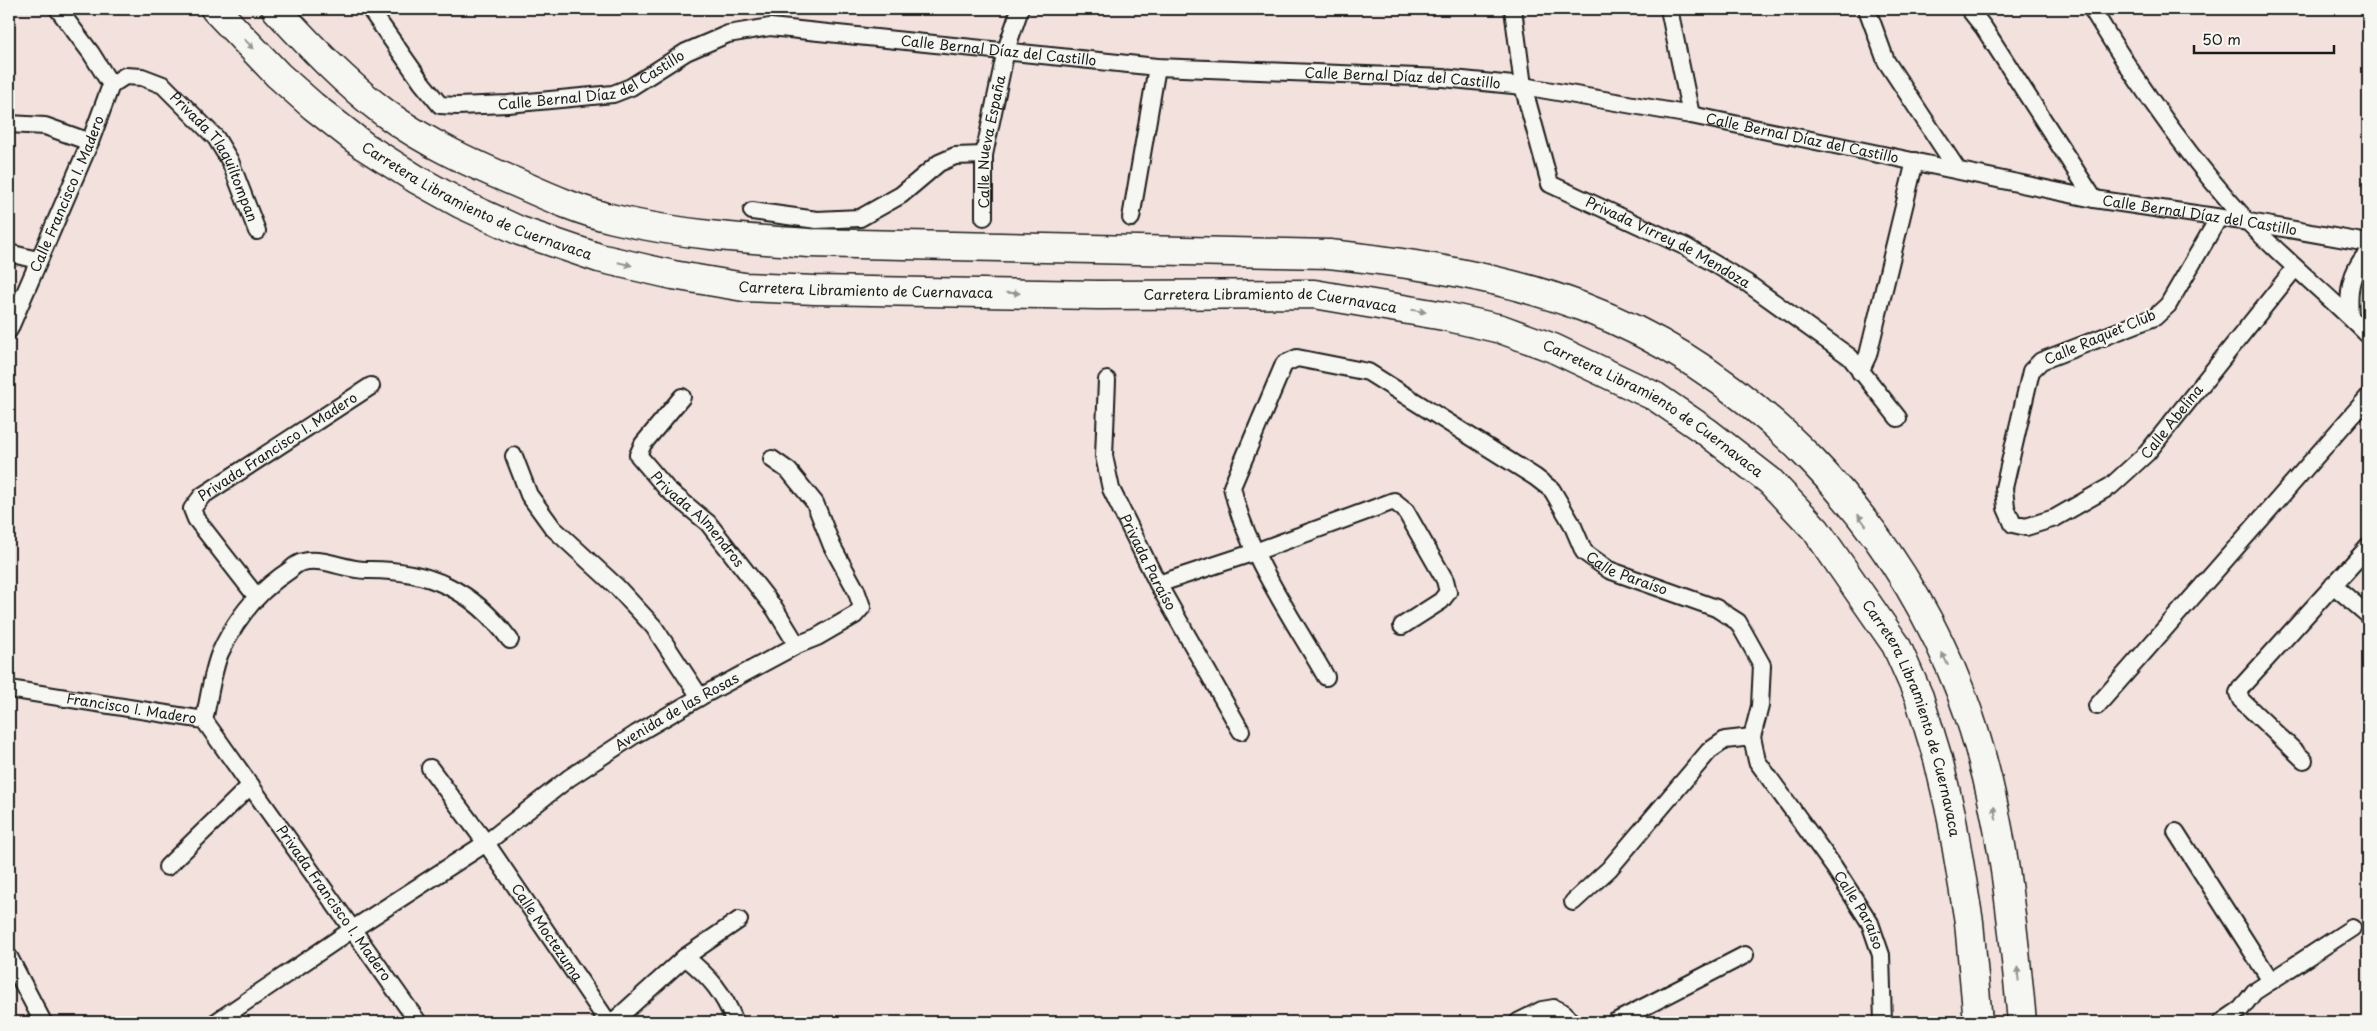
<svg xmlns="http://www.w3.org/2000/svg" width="2377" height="1031" viewBox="0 0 2377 1031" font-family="'Playpen Sans',sans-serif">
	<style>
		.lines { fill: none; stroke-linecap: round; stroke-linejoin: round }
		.minor-casing { stroke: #1c1c1c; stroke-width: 20 }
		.trunk-casing { stroke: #1c1c1c; stroke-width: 31 }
		.minor { stroke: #f6f6f2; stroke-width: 16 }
		.trunk { stroke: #f6f6f2; stroke-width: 28 }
		.oneway { fill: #949492 }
		.labels { text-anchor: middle; stroke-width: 4.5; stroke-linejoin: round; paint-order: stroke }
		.street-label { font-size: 14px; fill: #1c1c1c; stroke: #f6f6f2 }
	</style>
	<rect width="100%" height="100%" fill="#f3e1dd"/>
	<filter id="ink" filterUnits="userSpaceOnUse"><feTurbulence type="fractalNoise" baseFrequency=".02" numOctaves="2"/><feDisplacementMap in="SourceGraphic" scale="10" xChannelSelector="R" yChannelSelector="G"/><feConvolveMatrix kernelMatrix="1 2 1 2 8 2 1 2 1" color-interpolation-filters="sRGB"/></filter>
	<g filter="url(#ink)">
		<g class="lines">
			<!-- minor casing -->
			<g class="minor-casing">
				<g id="minor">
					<path d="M58,9L91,53L111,85"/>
					<path id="s1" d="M370,9L422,83L440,105L457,106L508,104L613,94L631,87L686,52L728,34L770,27L1157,67L1443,78L1523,86L1691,115L2094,199L2249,222L2368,243"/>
					<path id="s2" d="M1513,9L1523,86L1550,184L1686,247L1747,283L1850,357L1898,418"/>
					<path d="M1669,9L1691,115"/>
					<path d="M1867,9L1886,61L1957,169"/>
					<path d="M1969,9L1984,28L2094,199"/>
					<path d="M2092,9C2138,85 2188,158 2249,223C2287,262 2329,296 2368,335"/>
					<path id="s3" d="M111,85L125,76L142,77L163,85L216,138L230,161L257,231"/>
					<path d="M9,124L45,126L90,142"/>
					<path d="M752,211L817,220L860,218L901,195L939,163L955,156L984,155"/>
					<path id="s4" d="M984,217V155L1006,50L1020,9"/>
					<path d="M1131,218L1157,67"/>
					<path id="s5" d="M2218,219L2168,305L2155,317L2041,361L2031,371L2004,488L2006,508L2013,524L2026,527L2055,518L2111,486L2147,453L2295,268"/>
					<path d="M9,253L37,260"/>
					<path d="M2350,316C2348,291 2350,272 2368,252"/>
					<path id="s6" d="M9,330L90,142L111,85"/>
					<path d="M1860,372L1868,355L1915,161"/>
					<path id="s7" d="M1107,380L1104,456L1111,489L1158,584L1241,731"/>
					<path id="s8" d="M682,397L643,444L638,455L667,489L708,523L775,609L797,645"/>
					<path d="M514,456L529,495L553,528L617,587L654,627L700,697"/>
					<path d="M1158,584L1255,552L1394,501L1405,510L1445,580L1448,592L1441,601L1402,626"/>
					<path d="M2333,585L2368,615"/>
					<path id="s9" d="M256,596L196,519L192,509L202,496L371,386"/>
					<path id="s10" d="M1326,677C1293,619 1246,552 1232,487L1284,364L1297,358L1368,372L1535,477L1552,490L1572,524L1584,552L1609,570L1716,608L1738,622L1762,665L1760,706L1752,737L1757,761L1834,867L1870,923L1881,955L1883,1022"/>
					<path id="s11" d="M9,689L204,720L418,1022"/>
					<path d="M2097,706L2368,397"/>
					<path d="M204,720C209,700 212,672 220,653C235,620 259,590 290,570C293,567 298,563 303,562C324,557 345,570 366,570C428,569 473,590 510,640"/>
					<path d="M2304,760L2241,700L2238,693L2242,686L2368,547"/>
					<path id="s12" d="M430,768L486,843L608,1022"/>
					<path d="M2176,832L2271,981"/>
					<path d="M167,867L251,785"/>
					<path d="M1573,902L1609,869L1709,751L1725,740L1752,737"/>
					<path d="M9,957L43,1022"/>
					<path d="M685,957C710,977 723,992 735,1022"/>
					<path id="s13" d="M216,1022L353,929L486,843L569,778L636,734L700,697L797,645L817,637L855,615L862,607L856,590L832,546L815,503L789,471L772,459"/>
					<path d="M613,1022L685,957L739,920"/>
					<path d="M1518,1022L1542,1010L1554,1008L1564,1013L1571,1022"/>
					<path d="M1615,1022L1745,955"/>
					<path d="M2222,1022L2241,1009L2254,992L2352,928"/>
				</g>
			</g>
			<!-- trunk casing -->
			<g class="trunk-casing">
				<g id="trunk">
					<path id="s14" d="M215,9L278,75L313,106L364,146L416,179L461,204L520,231L599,258L673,275L744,287L815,290L1098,295L1314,294L1444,316L1501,329L1553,348L1656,397L1707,432L1770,481L1816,530L1896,645L1919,697L1938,759L1951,814L1969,922L1978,1022"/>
					<path d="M276,9C310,46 345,83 385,113C427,144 475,165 522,185C551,198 583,212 614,219C678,234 744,239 809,243L1329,254C1414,263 1503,277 1583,307C1756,373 1895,522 1961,693C2001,798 2012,912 2022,1022"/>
				</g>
			</g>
			<!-- minor -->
			<use href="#minor" class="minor"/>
			<!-- trunk -->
			<use href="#trunk" class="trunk"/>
		</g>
		<!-- one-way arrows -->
		<defs><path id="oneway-solid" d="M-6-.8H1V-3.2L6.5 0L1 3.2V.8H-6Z" transform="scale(1.25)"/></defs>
		<g class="oneway">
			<use href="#oneway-solid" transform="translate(249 44) rotate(46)"/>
			<use href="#oneway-solid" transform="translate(625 264) rotate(13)"/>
			<use href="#oneway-solid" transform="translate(1013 293) rotate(1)"/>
			<use href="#oneway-solid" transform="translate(1419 311) rotate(10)"/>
			<use href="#oneway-solid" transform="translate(1862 520) rotate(-126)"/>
			<use href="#oneway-solid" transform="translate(1945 659) rotate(-115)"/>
			<use href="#oneway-solid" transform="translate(1995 813) rotate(-101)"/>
			<use href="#oneway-solid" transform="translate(2018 974) rotate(-95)"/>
		</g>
	</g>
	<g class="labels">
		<!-- street labels -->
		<g class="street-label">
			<text dy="5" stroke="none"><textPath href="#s1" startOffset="695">Calle Bernal Díaz del Castillo</textPath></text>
			<text dy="5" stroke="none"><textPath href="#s1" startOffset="275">Calle Bernal Díaz del Castillo</textPath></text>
			<text dy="5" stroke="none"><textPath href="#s1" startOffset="1100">Calle Bernal Díaz del Castillo</textPath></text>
			<text dy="5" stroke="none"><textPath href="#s1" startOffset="1505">Calle Bernal Díaz del Castillo</textPath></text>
			<text dy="5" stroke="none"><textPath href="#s4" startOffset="76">Calle Nueva España</textPath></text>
			<text dy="5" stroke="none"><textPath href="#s3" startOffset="146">Privada Tlaquiltompan</textPath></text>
			<text dy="5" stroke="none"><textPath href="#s6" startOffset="148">Calle Francisco I. Madero</textPath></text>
			<text dy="5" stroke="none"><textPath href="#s14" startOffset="329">Carretera Libramiento de Cuernavaca</textPath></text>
			<text dy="5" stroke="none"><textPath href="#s1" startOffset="1910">Calle Bernal Díaz del Castillo</textPath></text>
			<text dy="5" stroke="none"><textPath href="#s2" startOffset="311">Privada Virrey de Mendoza</textPath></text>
			<text dy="5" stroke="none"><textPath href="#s14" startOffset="734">Carretera Libramiento de Cuernavaca</textPath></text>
			<text dy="5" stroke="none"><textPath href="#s14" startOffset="1139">Carretera Libramiento de Cuernavaca</textPath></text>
			<text transform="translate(2100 337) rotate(-23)" y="5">Calle Raquet Club</text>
			<text dy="5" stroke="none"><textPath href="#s14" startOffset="1545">Carretera Libramiento de Cuernavaca</textPath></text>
			<text dy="5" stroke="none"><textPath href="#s5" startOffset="608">Calle Abelina</textPath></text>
			<text dy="5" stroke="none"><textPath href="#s9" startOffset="215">Privada Francisco I. Madero</textPath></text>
			<text dy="5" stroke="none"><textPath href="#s8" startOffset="161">Privada Almendros</textPath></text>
			<text dy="5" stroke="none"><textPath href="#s7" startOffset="192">Privada Paraíso</textPath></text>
			<text dy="5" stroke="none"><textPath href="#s10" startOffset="770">Calle Paraíso</textPath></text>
			<text dy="5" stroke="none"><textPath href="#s11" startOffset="124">Francisco I. Madero</textPath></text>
			<text dy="5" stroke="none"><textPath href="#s13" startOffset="556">Avenida de las Rosas</textPath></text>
			<text dy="5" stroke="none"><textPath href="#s14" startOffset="1965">Carretera Libramiento de Cuernavaca</textPath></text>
			<text dy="5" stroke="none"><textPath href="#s11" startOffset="422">Privada Francisco I. Madero</textPath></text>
			<text dy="5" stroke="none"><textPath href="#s10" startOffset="1220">Calle Paraíso</textPath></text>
			<text dy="5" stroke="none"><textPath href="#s12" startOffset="202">Calle Moctezuma</textPath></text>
		</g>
	</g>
	<!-- margin -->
	<rect width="2377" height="1031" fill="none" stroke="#f6f6f2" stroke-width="30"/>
	<rect x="15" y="15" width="2347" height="1001" fill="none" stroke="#1c1c1c" stroke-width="2" filter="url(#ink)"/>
	<!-- scale -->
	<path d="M2194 45v8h140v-8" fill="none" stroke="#1c1c1c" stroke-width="2.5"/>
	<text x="2202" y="45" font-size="15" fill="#1c1c1c" stroke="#f6f6f2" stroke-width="4" paint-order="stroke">50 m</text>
</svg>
